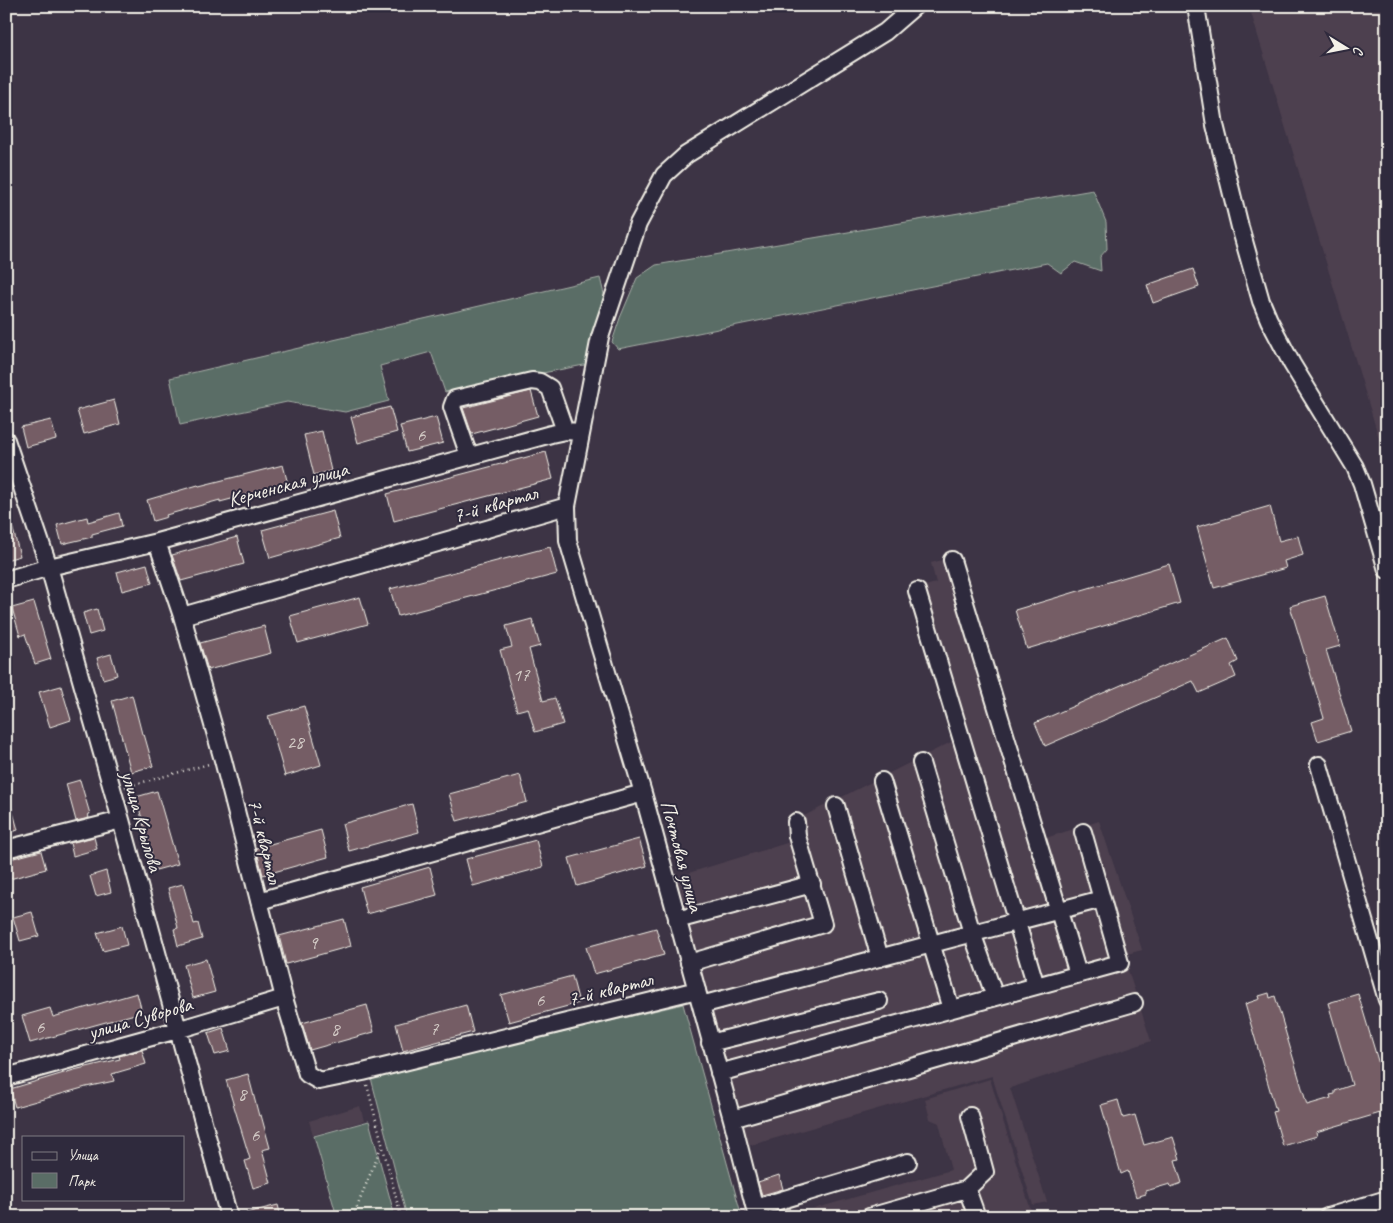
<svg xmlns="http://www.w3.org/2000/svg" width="1393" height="1223" viewBox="0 0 1393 1223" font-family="Caveat,sans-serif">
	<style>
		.built { fill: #4e404f }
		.green { fill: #5a6d66; stroke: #a7afa7 }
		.building { fill: #755d65; stroke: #f4f1e8 }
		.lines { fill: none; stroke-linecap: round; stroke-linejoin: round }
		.minor-casing { stroke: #f4f1e8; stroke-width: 20 }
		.path { stroke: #f4f1e8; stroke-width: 2.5; stroke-dasharray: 1 4; stroke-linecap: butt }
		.minor { stroke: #2f2a3d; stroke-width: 16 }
		.labels { text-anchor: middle; stroke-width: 4; stroke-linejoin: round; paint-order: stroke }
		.number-label { font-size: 19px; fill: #d4ccc7 }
		.street-label { font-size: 21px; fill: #f4f1e8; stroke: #2f2a3d }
	</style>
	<rect width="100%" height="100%" fill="#3d3445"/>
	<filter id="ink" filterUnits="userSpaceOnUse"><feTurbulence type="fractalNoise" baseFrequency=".02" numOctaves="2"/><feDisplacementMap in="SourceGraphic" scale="10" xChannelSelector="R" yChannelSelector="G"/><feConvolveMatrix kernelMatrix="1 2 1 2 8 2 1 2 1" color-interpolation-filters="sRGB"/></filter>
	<g filter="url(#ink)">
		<!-- built -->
		<path class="built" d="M1249,6H1387V465Z
			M946,559L1033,842L1099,821L1142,950L1123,955L1151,1041L1010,1088L1047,1202L1033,1205L992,1076L748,1146L669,879L800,839L798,819L965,735L921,587L936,583L931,563Z
			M990,1079L1033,1217H785L951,1170L939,1123L930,1119L925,1099Z
			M360,1106L364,1121L313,1135L309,1121Z"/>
		<!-- green -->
		<path class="green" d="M1093,190L1106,222L1107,249L1100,257L1101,271L1075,262L1061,273L1047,263L618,349L612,342L620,318L637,278L656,265Z
			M600,278L607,306L589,364L445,392L431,352L380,366L389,401L345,412L287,402L180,425L170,378Z
			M683,1004L742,1217H407L371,1078Z
			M369,1121L395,1217H337L314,1136Z"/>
		<!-- building -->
		<path class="building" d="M1193,269L1199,287L1153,303L1147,285Z
			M531,391L538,416L472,434L463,408Z
			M114,400L120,424L84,434L77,410Z
			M390,407L397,432L358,443L351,417Z
			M436,417L443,443L407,452L400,426Z
			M51,420L56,439L26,447L21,427Z
			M322,431L331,471L314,475L304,435Z
			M546,452L553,479L394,521L387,494Z
			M283,465L288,484L220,502V500L166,515L167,517L153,521L147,500L198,485L199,486Z
			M1270,506L1279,541L1298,536L1303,555L1284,561L1286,568L1214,588L1197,527Z
			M333,511L340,538L270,558L262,530Z
			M119,513L122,526L92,534V537L62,544L57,525L87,517L88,522Z
			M6,518H10L20,556L6,560Z
			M237,537L244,564L181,581L172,555Z
			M550,547L557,574L398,616L390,589Z
			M147,564L152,583L122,591L117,572Z
			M1169,564L1180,603L1027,649L1015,610Z
			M1325,596L1340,646L1326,650L1351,731L1318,741L1312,722L1324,718L1290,606Z
			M360,597L368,624L298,643L290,616Z
			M34,602L51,659L35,664L25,634L20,636L12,608Z
			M97,609L103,631L89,635L83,613Z
			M532,619L540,646L529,649L543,701L555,698L563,724L535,732L528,708L517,711L500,650L512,647L506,626Z
			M264,626L271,653L208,670L200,643Z
			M1228,638L1238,661L1231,665L1236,677L1199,693L1193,681L1045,746L1035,723Z
			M111,654L117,675L103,679L97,658Z
			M61,686L71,720L50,727L39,692Z
			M132,695L142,734H144L153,766L131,772L112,701Z
			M304,706L321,765L285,776L268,716Z
			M520,775L527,802L457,821L449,794Z
			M80,780L90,814H88L89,818L76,821L66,784Z
			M157,791L178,864L156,870L136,797Z
			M9,798L18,830L6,834V799Z
			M412,804L419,832L349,851L342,824Z
			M321,830L328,857L263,875L256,848Z
			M94,837L97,849L73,856L70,843Z
			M639,839L647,866L577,886L569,858Z
			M536,840L543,867L473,886L466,859Z
			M41,851L46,869L6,880V860Z
			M430,867L437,895L367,914L360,887Z
			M106,871L111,892L96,896L90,876Z
			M183,884L194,924L198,923L202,939L178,946L174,929L178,928L168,888Z
			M32,912L39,936L20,941L13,917Z
			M344,919L351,946L286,964L279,936Z
			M122,926L127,945L103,951L97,933Z
			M656,928L664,955L594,974L586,947Z
			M206,959L215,992L193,998L184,965Z
			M572,976L579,1003L509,1022L501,995Z
			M137,993L142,1012L30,1043L22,1016L50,1008L53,1017Z
			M1269,993L1270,998L1275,996L1307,1105L1331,1098L1330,1095L1335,1094V1091L1352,1085L1328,1003L1358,994L1387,1091V1111L1316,1132L1317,1136L1283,1146L1273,1112L1276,1111L1245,1004L1260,999L1259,996Z
			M367,1005L374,1032L310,1050L302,1023Z
			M466,1005L473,1032L403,1051L396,1024Z
			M223,1028L230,1051L215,1055L208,1033Z
			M142,1050L146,1064L112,1074L114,1081L86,1087L15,1107L10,1089L74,1070L120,1059L119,1056Z
			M248,1074L259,1116L261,1115L270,1148L262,1150L271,1183L253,1188L245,1161L250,1159L226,1080Z
			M1118,1100L1123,1118L1135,1115L1144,1145L1173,1137L1180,1159L1175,1160L1182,1183L1171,1187L1170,1184L1146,1191V1194L1136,1197L1128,1171L1121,1174L1101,1105Z
			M779,1175L783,1189L762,1195L758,1182Z
			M278,1205L281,1217H247L246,1213Z
			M789,1208L792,1217H769L768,1214Z"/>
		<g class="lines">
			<!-- minor casing -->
			<g class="minor-casing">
				<path id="minor" d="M1196,6L1215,125L1240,227L1261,301L1269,320L1292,364L1355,467L1362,484L1387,570
					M6,440L49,567L121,820L229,1217
					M469,456L452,407L455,399L532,381L540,382L550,388L565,431
					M567,506L182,616L223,760L284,998L307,1074L319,1081L363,1072L697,990
					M157,542L182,616
					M952,560L1078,974
					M6,580L49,567L157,542L551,434L565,431L581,432
					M917,591L1036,986
					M921,763L972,933L995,997
					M1319,765L1387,1000
					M882,781L951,1009
					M836,806L880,958
					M6,849L121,820
					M259,901L643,793
					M677,920L812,884
					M689,963L823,924L797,836L796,822
					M701,1005L1102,899
					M710,1043L879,1001
					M719,1073L1120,963L1083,832
					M6,1077L177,1030L284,998
					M732,1119L1134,1003
					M967,1189L985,1172L970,1116
					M755,1208L908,1162
					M757,1217L732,1119L643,793L568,541L567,506L600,337L638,224L664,175L686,155L885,32L915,6
					M869,1217L967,1189L977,1217
					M1327,1217L1387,1199"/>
			</g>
			<!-- path -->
			<path class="path" d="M125,787L209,764
				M367,1085L401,1217
				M353,1217L381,1147"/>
			<!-- minor -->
			<use href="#minor" class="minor"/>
		</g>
	</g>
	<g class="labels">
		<!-- number labels -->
		<g class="number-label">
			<text x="421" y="441">6</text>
			<text x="521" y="681">17</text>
			<text x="295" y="748">28</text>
			<text x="313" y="949">9</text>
			<text x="540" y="1006">6</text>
			<text x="40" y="1033">6</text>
			<text x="335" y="1035">8</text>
			<text x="434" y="1035">7</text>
			<text x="242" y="1100">8</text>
			<text x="255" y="1141">6</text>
		</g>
		<!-- street labels -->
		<g class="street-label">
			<text transform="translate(288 484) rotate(-15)" y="7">Керченская улица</text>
			<text transform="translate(495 504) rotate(-16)" y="7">7-й квартал</text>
			<text transform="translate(142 821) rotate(74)" y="7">улица Крылова</text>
			<text transform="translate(265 841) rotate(76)" y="7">7-й квартал</text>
			<text transform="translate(682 856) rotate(75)" y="7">Почтовая улица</text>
			<text transform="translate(610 989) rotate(-14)" y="7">7-й квартал</text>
			<text transform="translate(140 1018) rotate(-16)" y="7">улица Суворова</text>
		</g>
	</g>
	<!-- margin -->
	<rect width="1393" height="1223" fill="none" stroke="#2f2a3d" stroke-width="25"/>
	<rect x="12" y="12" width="1368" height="1198" fill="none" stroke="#f4f1e8" stroke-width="2" filter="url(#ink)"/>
	<!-- legend -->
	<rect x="22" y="1136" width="162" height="65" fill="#2f2a3d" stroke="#7e7a81"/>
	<rect x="32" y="1152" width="25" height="8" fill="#2f2a3d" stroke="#7e7a81"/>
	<text x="68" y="1160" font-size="15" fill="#f4f1e8">Улица</text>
	<rect x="32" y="1173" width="25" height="15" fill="#5a6d66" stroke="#7e7a81"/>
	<text x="68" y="1186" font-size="15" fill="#f4f1e8">Парк</text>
	<!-- north arrow -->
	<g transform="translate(1346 48) rotate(100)" stroke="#2f2a3d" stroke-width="4" paint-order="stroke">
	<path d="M0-4L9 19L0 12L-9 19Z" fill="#f4f1e8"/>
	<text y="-8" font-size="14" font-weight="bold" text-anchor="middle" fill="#f4f1e8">С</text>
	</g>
</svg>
